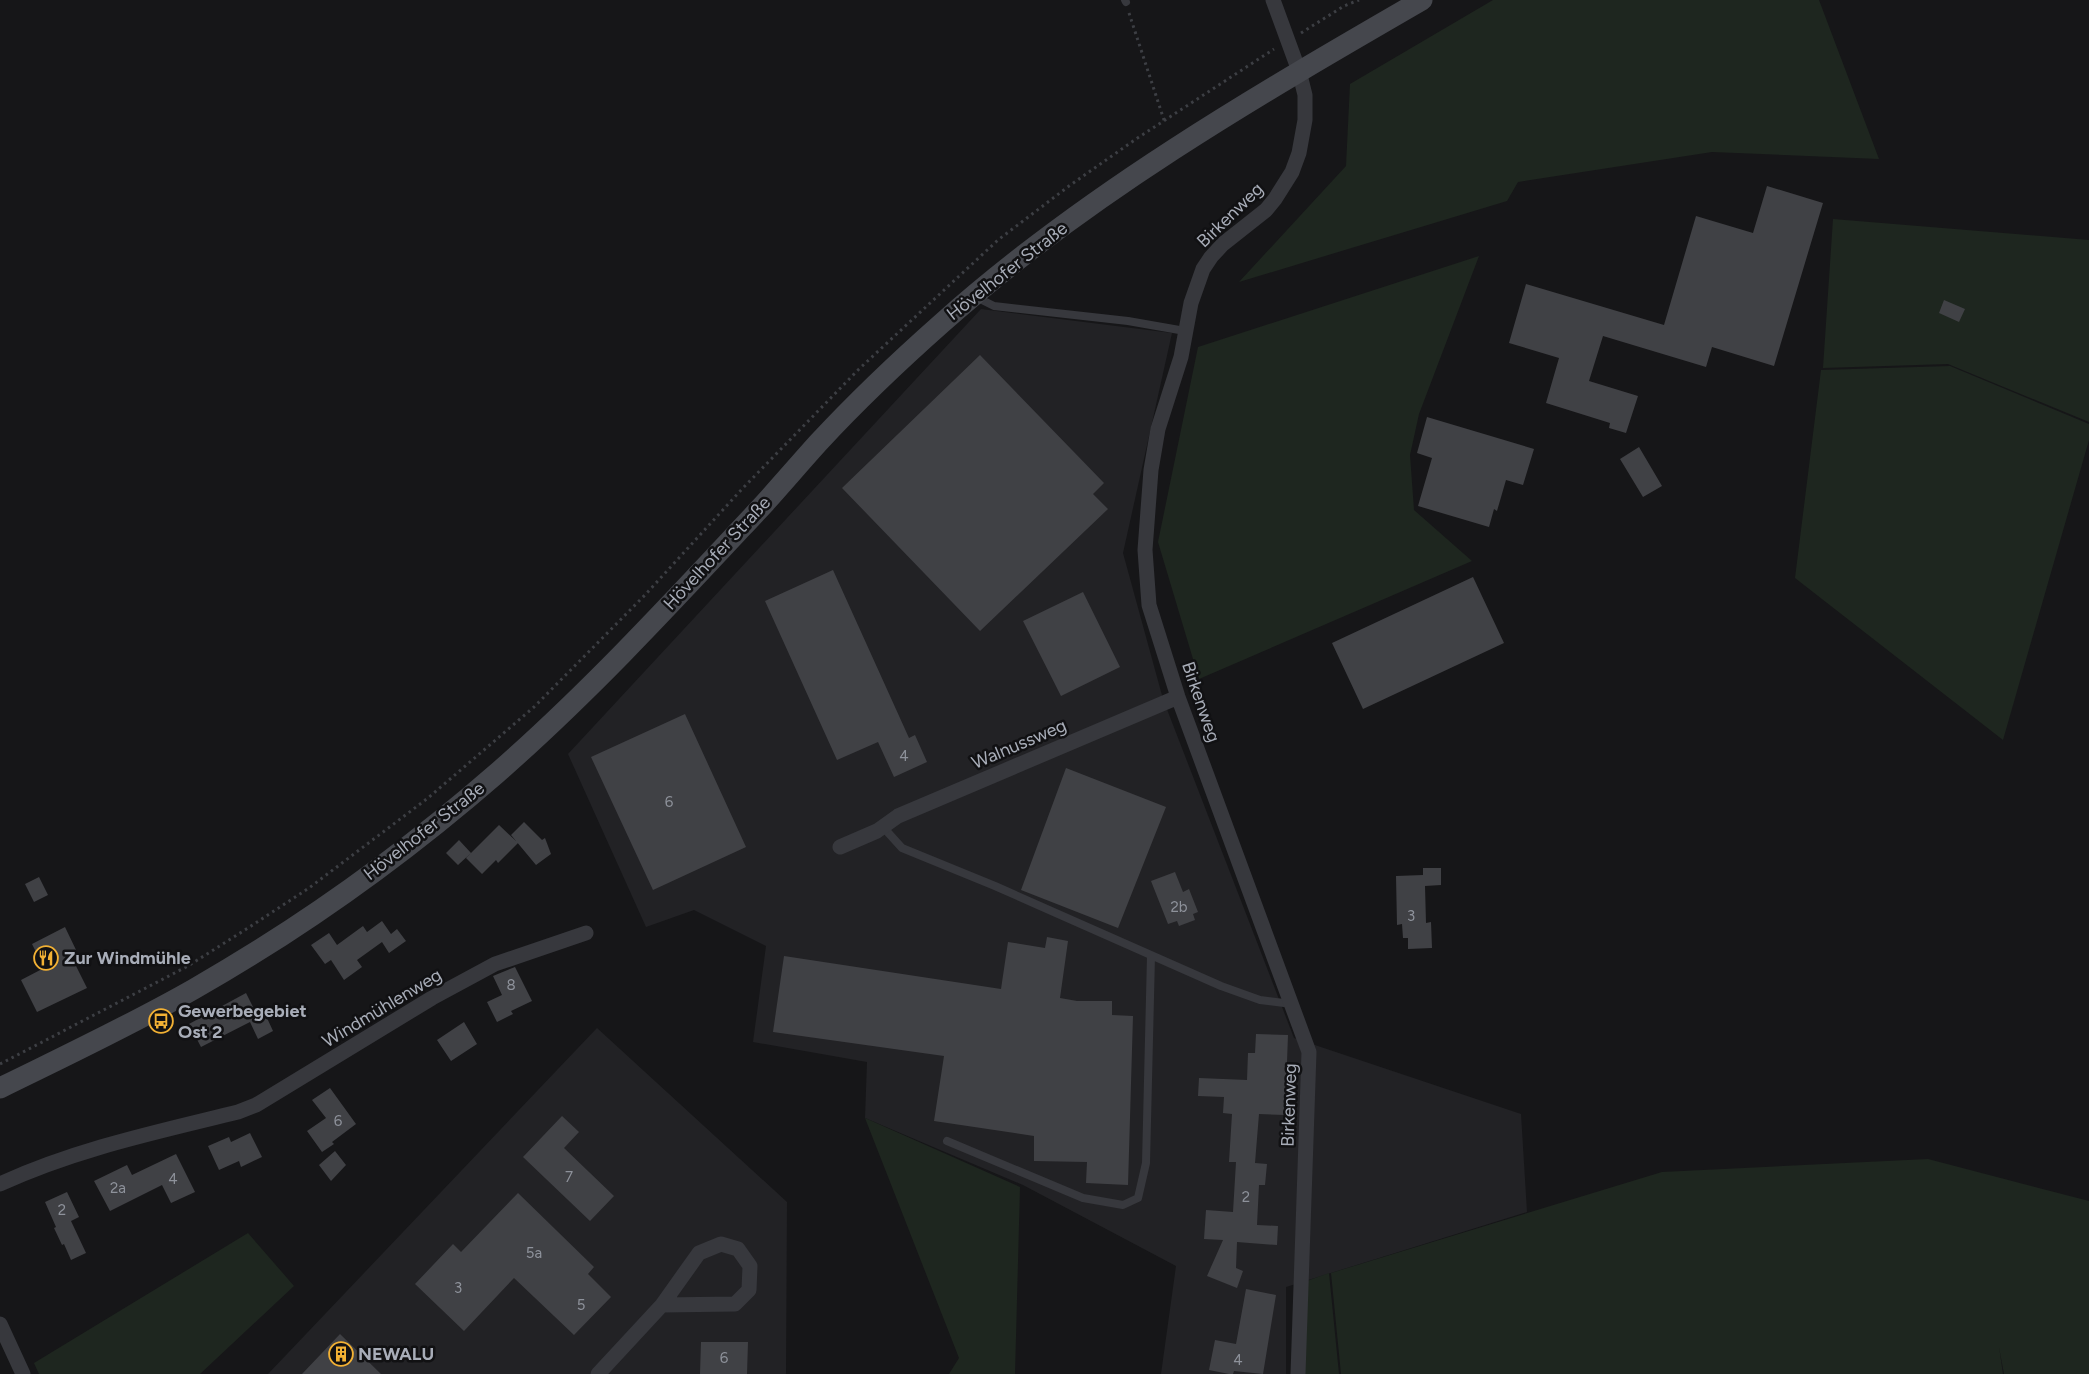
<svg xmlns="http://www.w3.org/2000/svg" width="2089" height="1374" viewBox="0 0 2089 1374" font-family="Figtree,sans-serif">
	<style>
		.built { fill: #222225 }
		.green { fill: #1e261f }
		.building { fill: #404145 }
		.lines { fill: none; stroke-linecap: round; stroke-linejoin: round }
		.path { stroke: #3d3f44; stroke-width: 3; stroke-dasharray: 2.5 4; stroke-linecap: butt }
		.lane { stroke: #37383d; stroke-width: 8 }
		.street { stroke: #37383d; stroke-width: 15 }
		.secondary { stroke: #45474d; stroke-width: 21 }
		.labels { text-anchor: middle; stroke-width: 5; stroke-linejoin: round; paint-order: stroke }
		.number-label { font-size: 15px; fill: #8e929b }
		.street-label { font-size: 18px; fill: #a8adb8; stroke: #111113 }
		.poi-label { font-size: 18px; font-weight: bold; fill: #a8adb8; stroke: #111113; text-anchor: start }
	</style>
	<rect width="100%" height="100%" fill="#161618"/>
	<!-- built -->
	<path class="built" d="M981,309L1172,333L1123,553L1163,699L1294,1038L1521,1114L1527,1212L1286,1287V1374H1161L1176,1266L1023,1185L865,1118L867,1062L753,1042L766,946L694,910L646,927L568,754Z
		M597,1028L787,1202L786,1374H268Z"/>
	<!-- green -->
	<path class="green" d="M1493,0H1819L1879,159L1712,152L1518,182L1507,201L1239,282L1346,166L1350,84Z
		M1833,219L2089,240V422L1948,364L1823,368Z
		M1479,256L1419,414L1410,455L1414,510L1472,561L1199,679L1158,542L1198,347Z
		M1950,366L2089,424V440L2003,740L1795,578L1821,370Z
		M865,1118L1020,1187L1015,1374H949L959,1358Z
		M1928,1159L2089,1201V1374H2004L1999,1347L2003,1374H1341L1331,1273L1662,1172Z
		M248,1233L294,1286L200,1374H39L34,1363Z
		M1329,1273L1339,1374H1299L1301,1283Z"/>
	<!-- building -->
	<path class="building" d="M1767,186L1823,203L1774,366L1712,347L1706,367L1603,336L1589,381L1638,396L1626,433L1609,428L1610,423L1546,403L1559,358L1509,343L1526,284L1664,325L1696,216L1753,233Z
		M1944,300L1965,309L1959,322L1939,313Z
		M980,355L1104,483L1093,494L1108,509L980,631L842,488Z
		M1427,417L1534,449L1523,485L1506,480L1497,511L1494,509L1489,527L1418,506L1432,458L1417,453Z
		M1639,447L1662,486L1643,497L1620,459Z
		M833,570L909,738L915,735L927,762L894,777L878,742L837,760L765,601Z
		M1473,577L1504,643L1363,709L1332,643Z
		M1083,592L1120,667L1061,696L1023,621Z
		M685,714L746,847L653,890L591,757Z
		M1066,768L1166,807L1118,928L1021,890Z
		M524,822L542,840L545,838L551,854L536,865L511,835Z
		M499,825L518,843L498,863L496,860L482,874L466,858Z
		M459,840L471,853L458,865L446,853Z
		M1423,868H1441V885L1425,886L1426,923L1431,922L1432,948L1408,949V938H1403L1402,924L1397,925L1396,876L1423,875Z
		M1175,872L1183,892L1189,889L1198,912L1193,914L1195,920L1179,926L1177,921L1168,924L1151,881Z
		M39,877L48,895L34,902L25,884Z
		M382,921L391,934L397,929L406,941L389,953L382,942L357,960L362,967L344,980L331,960L325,964L311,945L329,933L337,945L363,926L367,932Z
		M65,927L77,952L71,956L87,988L37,1012L21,980L44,968L32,944Z
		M1047,937L1068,941L1060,998L1077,1001H1112V1015L1133,1016L1128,1185L1086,1183L1087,1162L1034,1161V1136L934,1121L944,1056L773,1032L784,956L1001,989L1008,942L1045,948Z
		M515,967L532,1001L511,1011L513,1014L497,1022L487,1002L502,995L493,976Z
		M246,993L255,1011L262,1007L273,1031L258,1039L250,1022L201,1047L189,1024Z
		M464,1022L477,1044L451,1061L437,1040Z
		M1256,1034L1288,1035L1285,1115L1259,1114L1255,1163L1267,1164L1265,1185H1259L1257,1225L1278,1226L1277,1245L1237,1242L1236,1268L1243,1271L1237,1288L1207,1276L1223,1240L1204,1239L1206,1210L1233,1212L1236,1162H1229L1232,1114L1223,1113L1224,1097L1198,1096L1199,1078L1247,1080L1248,1053H1255Z
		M330,1088L356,1124L332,1142L334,1144L322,1152L307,1131L326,1118L312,1100Z
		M562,1116L579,1132L564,1148L614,1196L590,1221L523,1157Z
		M250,1133L262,1157L241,1167L239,1161L219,1170L208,1146L229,1137L231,1142Z
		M335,1151L346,1165L331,1181L319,1165Z
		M176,1154L195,1192L171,1203L162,1185L110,1211L94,1181L127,1165L132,1175Z
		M67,1192L79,1217L71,1221L86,1253L71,1260L64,1244L62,1245L54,1228L56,1227L45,1202Z
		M518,1193L594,1267L588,1274L611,1297L574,1335L514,1278L464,1331L415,1284L453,1244L461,1252Z
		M1246,1289L1276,1295L1263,1374L1234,1371L1233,1374H1229L1209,1370L1215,1340L1236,1344Z
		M340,1334L381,1374H302Z
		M701,1342H748L747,1374H700Z"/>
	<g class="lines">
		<!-- path -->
		<path class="path" d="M1129,13L1164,120
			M1301,33L1344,6L1359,0
			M0,1064L188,966L248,928L309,888L428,798L534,707L645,595L742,489L859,369L998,240L1069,186L1136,139L1274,49"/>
		<!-- lane -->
		<path class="lane" d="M1125,0L1126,2
			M976,297L994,306L1128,321L1185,331
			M883,827L902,848L995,886L1221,986L1260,1000L1292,1004
			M947,1141L1083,1198L1123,1205L1138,1198L1146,1163L1151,956"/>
		<!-- street -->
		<path class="street" d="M1273,0L1299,71L1305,95V120L1299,153L1292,172L1275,199L1266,210L1223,244L1211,257L1203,269L1191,303L1181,357L1158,429L1151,470L1145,550L1149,605L1178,697L1309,1052L1298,1374
			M840,847L877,831L898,816L1178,697
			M0,1184C76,1149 157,1132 238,1112L256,1105L432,998L495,964L586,933
			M0,1324L23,1374
			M598,1374L662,1305L699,1253L721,1244L738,1249L750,1266L749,1290L735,1304L662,1305"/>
		<!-- secondary -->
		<path class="secondary" d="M0,1088C65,1056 131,1025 194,989C301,928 403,855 496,774C591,691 678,596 764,504C782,484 800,463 818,443C857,401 899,361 942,323C1085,195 1256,96 1422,0"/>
	</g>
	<!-- icons -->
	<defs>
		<g id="restaurant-ring" transform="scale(1.25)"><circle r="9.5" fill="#111113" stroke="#f2b134" stroke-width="1.5"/><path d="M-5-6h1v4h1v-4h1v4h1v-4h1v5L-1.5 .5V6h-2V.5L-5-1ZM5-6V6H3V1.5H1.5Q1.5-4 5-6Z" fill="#f2b134"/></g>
		<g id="bus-ring" transform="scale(1.25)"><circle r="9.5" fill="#111113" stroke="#f2b134" stroke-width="1.5"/><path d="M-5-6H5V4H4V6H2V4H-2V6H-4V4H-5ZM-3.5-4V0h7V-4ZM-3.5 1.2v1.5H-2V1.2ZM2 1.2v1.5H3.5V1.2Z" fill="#f2b134"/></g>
		<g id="building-ring" transform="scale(1.25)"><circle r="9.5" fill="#111113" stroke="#f2b134" stroke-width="1.5"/><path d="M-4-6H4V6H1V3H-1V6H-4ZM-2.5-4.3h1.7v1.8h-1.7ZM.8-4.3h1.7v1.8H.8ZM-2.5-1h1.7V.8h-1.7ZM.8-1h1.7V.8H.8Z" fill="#f2b134"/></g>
	</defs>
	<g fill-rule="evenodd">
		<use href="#restaurant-ring" x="46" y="958"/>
		<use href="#bus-ring" x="161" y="1021"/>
		<use href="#building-ring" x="341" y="1354"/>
	</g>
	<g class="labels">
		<!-- number labels -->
		<g class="number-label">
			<text x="904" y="761">4</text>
			<text x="669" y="807">6</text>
			<text x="1179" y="912">2b</text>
			<text x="1411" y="921">3</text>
			<text x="511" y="990">8</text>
			<text x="338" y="1126">6</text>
			<text x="569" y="1182">7</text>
			<text x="173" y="1184">4</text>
			<text x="118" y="1193">2a</text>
			<text x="1246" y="1202">2</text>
			<text x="62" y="1215">2</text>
			<text x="534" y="1258">5a</text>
			<text x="458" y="1293">3</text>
			<text x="581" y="1310">5</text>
			<text x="724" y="1363">6</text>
			<text x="1238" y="1365">4</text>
		</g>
		<!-- street labels -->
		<g class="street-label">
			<text transform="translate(1230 215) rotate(-44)" y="6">Birkenweg</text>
			<text transform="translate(1007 271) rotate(-38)" y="6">Hövelhofer Straße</text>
			<text transform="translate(717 553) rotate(-47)" y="6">Hövelhofer Straße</text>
			<text transform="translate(1201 702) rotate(71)" y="6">Birkenweg</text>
			<text transform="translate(1019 744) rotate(-23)" y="6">Walnussweg</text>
			<text transform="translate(424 831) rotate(-38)" y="6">Hövelhofer Straße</text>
			<text transform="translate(382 1008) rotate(-31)" y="6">Windmühlenweg</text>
			<text transform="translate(1289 1105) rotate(-88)" y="6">Birkenweg</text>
		</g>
		<!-- poi labels -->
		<g class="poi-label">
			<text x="64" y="964">Zur Windmühle</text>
			<text x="178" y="1017">Gewerbegebiet<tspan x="178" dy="21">Ost 2</tspan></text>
			<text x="358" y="1360">NEWALU</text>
		</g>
	</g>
</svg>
